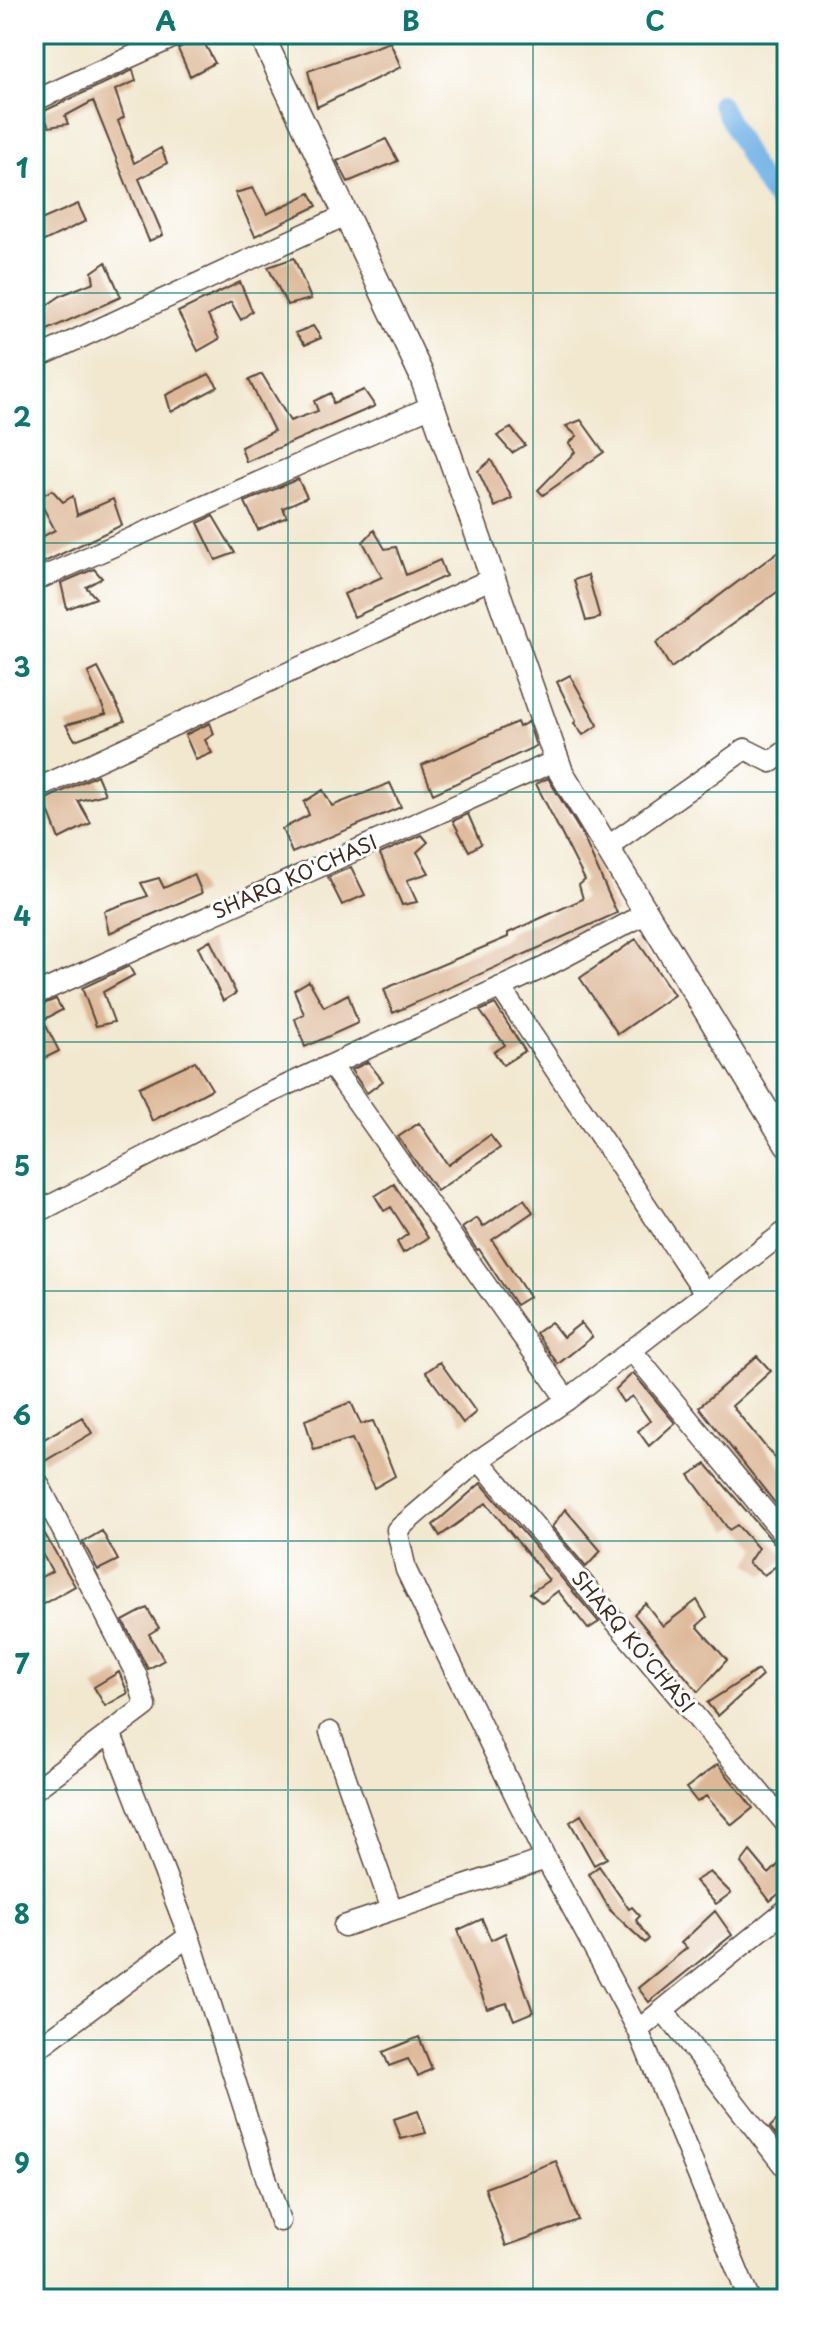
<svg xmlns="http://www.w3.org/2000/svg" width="821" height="2333" viewBox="0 0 821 2333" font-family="'Playpen Sans',sans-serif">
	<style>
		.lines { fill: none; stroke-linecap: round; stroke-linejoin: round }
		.canal { stroke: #73b3e6; stroke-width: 18 }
		.building { fill: #ddb898 }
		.minor-casing { stroke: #564639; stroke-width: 23 }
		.tertiary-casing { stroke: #564639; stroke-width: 27 }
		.minor { stroke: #fff; stroke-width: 20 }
		.tertiary { stroke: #fff; stroke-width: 24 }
		.grid { fill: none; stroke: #0f766e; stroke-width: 2; stroke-opacity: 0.55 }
		.labels { text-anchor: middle; stroke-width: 6; stroke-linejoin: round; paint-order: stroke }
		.street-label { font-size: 20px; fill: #3b2a1e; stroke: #fff }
		.neatline { fill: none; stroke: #0f766e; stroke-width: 3 }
		.grid-label { font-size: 26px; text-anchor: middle; font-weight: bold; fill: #0f766e }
	</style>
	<rect width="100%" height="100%" fill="#fff"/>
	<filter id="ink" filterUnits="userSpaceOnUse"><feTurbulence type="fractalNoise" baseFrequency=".0125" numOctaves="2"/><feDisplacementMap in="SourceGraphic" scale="16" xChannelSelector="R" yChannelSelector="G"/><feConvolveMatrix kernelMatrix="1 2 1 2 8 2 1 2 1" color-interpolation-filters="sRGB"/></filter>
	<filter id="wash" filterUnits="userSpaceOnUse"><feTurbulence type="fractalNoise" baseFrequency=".006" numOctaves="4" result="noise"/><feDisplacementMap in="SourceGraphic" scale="32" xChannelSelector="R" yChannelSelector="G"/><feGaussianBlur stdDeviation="1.8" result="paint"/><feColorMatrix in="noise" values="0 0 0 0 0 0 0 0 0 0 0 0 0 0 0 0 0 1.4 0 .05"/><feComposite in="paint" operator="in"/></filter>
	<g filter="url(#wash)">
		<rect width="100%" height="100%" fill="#f2e8d0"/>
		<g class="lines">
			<!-- canal -->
			<path class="canal" d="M720,103C734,129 766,197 787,212"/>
		</g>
		<g id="blocks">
			<!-- building -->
			<path class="building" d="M200,35L215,63L190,76L178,49Z
				M390,42L401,67L317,107L308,71Z
				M133,70L136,81L115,90L124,117L118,121L134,163L161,148L167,163L139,179L163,235L149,241L93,101L65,116L68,124L49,127L42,112Z
				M386,139L398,161L348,182L337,161Z
				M253,188L267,214L310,193L317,206L255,236L235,193Z
				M78,204L86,221L40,243L34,232V223Z
				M294,258L311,299L287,305L268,267Z
				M106,262L121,297L34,336V314L62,295L94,282L92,272Z
				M240,282L252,311L241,320L231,302L208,316L219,339L198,351L178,312Z
				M313,326L321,338L305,345L295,333Z
				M209,374L218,387L171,412L166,395Z
				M262,374L290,421L318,411L314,401L331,393L333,403L364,390L375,406L246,462L241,447L274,431L249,380Z
				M581,420L604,452L543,495L538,490L575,452L569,443L577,436L566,426Z
				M511,428L525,445L512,453L497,436Z
				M491,460L512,498L495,507L478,471Z
				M298,479L307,497L283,508L287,517L258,530L245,502Z
				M52,490L63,502L73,496L77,515L113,499L122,525L34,567V541L55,530L38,498Z
				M213,516L235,553L216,560L198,523Z
				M374,530L385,549L396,547L406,575L440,560L446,576L354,617L344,594L382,577L363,542Z
				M787,545V585L671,668L656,643Z
				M94,569L102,578L86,587L96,598L67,609L61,583Z
				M588,575L600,618L586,621L574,580Z
				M98,668L125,721L75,740L66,725L106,714L88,673Z
				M570,675L598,725L583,735L574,723L576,721L557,682Z
				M517,722L519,727L528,722L536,746L433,794L422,765Z
				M210,723L214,734L205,740L212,753L196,760L185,735Z
				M97,775L105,794L78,801L91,823L59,839L44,800Z
				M548,778L583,836L617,913L393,1013L384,989L508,937V933L583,899L579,885L585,880L536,784Z
				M390,783L401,807L292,853L282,829L309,815L304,802L323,790L332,806Z
				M468,814L481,844L469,851L453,821Z
				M422,835L428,842L417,852L429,873L407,880L417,902L402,905L380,854Z
				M351,867L365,895L342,905L328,877Z
				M194,874L202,893L109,933L104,911L148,896L141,883L159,878L164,888Z
				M636,939L674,995L618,1034L580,978Z
				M210,940L236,993L223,1001L198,947Z
				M129,966L134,975L103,992L114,1022L96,1026L82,988Z
				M309,981L324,1007L348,994L358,1023L305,1047L295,1019L304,1014L294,990Z
				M56,999L62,1010L43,1020L59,1051L43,1059L34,1040V1008Z
				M495,1004L525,1051L503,1065L494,1052L505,1045L480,1011Z
				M195,1061L212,1089L152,1121L139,1087Z
				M368,1062L383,1081L367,1093L351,1070Z
				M419,1123L448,1165L490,1135L500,1148L437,1191L398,1137Z
				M394,1184L428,1238L403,1253L397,1242L408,1234L391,1207L384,1211L375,1196Z
				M524,1199L533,1212L492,1240L529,1297L516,1305L479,1249L477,1250L462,1228L477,1218L483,1227Z
				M551,1322L563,1337L581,1323L592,1337L558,1364L536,1333Z
				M757,1356L771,1371L732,1406L787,1473V1518L699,1407Z
				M440,1362L476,1412L463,1423L426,1372Z
				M633,1373L675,1423L649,1446L638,1431L650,1421L632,1396L623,1402L615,1390Z
				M351,1402L361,1424L373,1421L395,1476L374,1488L352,1439L314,1450L305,1420Z
				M82,1417L92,1433L43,1462L34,1445Z
				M706,1464L787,1558L764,1575L748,1563L758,1548L737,1525L729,1530L689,1475Z
				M481,1483L599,1622L588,1629L558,1591L542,1603L530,1593L549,1580L486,1503L440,1536L433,1525Z
				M565,1509L601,1551L586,1567L552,1527Z
				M43,1531L75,1586L34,1609V1581L52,1571L34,1540V1536Z
				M102,1531L118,1560L98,1570L83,1542Z
				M697,1600L707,1617L697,1626L727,1660L698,1692L634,1614L645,1603L663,1626Z
				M147,1608L159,1628L149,1634L164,1660L148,1669L123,1621Z
				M758,1670L762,1676L718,1716L707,1703Z
				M119,1672L128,1693L105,1706L94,1687Z
				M718,1764L753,1808L732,1825L706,1796L697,1802L686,1788Z
				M581,1815L607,1858L594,1865L570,1822Z
				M750,1851L769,1874L787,1856V1887L770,1901L741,1863Z
				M599,1866L629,1909L632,1907L640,1916L636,1920L649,1939L645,1943L610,1910L589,1874Z
				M710,1872L731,1893L716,1904L695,1881Z
				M715,1911L732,1935L649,2002L638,1988L687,1948L681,1943Z
				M482,1919L491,1940L505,1933L533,2012L514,2020L507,2003L487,2009L458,1930Z
				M419,2037L432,2069L418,2076L408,2059L389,2066L383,2052Z
				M787,2110V2149L770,2127Z
				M418,2111L426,2133L401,2139L394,2119Z
				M556,2161L578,2220L506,2246L485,2188Z"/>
		</g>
	</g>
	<g filter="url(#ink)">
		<use href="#blocks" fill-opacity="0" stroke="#564639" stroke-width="2"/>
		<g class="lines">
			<!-- minor casing -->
			<g class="minor-casing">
				<path id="minor" d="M34,101L181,34
					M34,359L346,215
					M34,581L432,406
					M34,790L493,578
					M607,847L745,749L771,762L787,750
					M500,987L705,1293
					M34,995L557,760
					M331,1065L567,1400
					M34,1214L261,1097L545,967L647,913
					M631,1350L787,1538
					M479,1460L787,1825
					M34,1475L136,1674L146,1706L34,1790
					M110,1732L189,1936L280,2221
					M330,1732L392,1910
					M546,1859L406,1570L397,1530L479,1460L567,1400L787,1230
					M344,1926L546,1859L638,2030
					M663,2010L787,2170
					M34,2051L189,1936
					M749,2299L638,2030L787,1909"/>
			</g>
			<!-- tertiary casing -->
			<g class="tertiary-casing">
				<path id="tertiary" d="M261,34L421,374L561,772L787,1144"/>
			</g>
			<!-- minor -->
			<use href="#minor" class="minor"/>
			<!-- tertiary -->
			<use href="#tertiary" class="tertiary"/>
		</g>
	</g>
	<!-- grid -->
	<path class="grid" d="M288,34V2299M533,34V2299M34,293H787M34,543H787M34,792H787M34,1042H787M34,1291H787M34,1541H787M34,1790H787M34,2040H787"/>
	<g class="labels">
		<!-- street labels -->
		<g class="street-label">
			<text transform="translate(295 877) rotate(-24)" y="7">SHARQ KO'CHASI</text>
			<text transform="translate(633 1642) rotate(50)" y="7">SHARQ KO'CHASI</text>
		</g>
	</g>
	<!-- margin -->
	<rect width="821" height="2333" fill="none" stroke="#fff" stroke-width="88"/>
	<rect x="44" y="44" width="733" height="2245" class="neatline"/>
	<g class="grid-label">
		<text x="166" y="31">A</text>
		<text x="411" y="31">B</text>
		<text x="655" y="31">C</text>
		<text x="22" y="178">1</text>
		<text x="22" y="427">2</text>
		<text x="22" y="677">3</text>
		<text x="22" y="926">4</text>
		<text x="22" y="1176">5</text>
		<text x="22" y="1425">6</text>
		<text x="22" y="1674">7</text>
		<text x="22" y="1924">8</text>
		<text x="22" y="2173">9</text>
	</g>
</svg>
